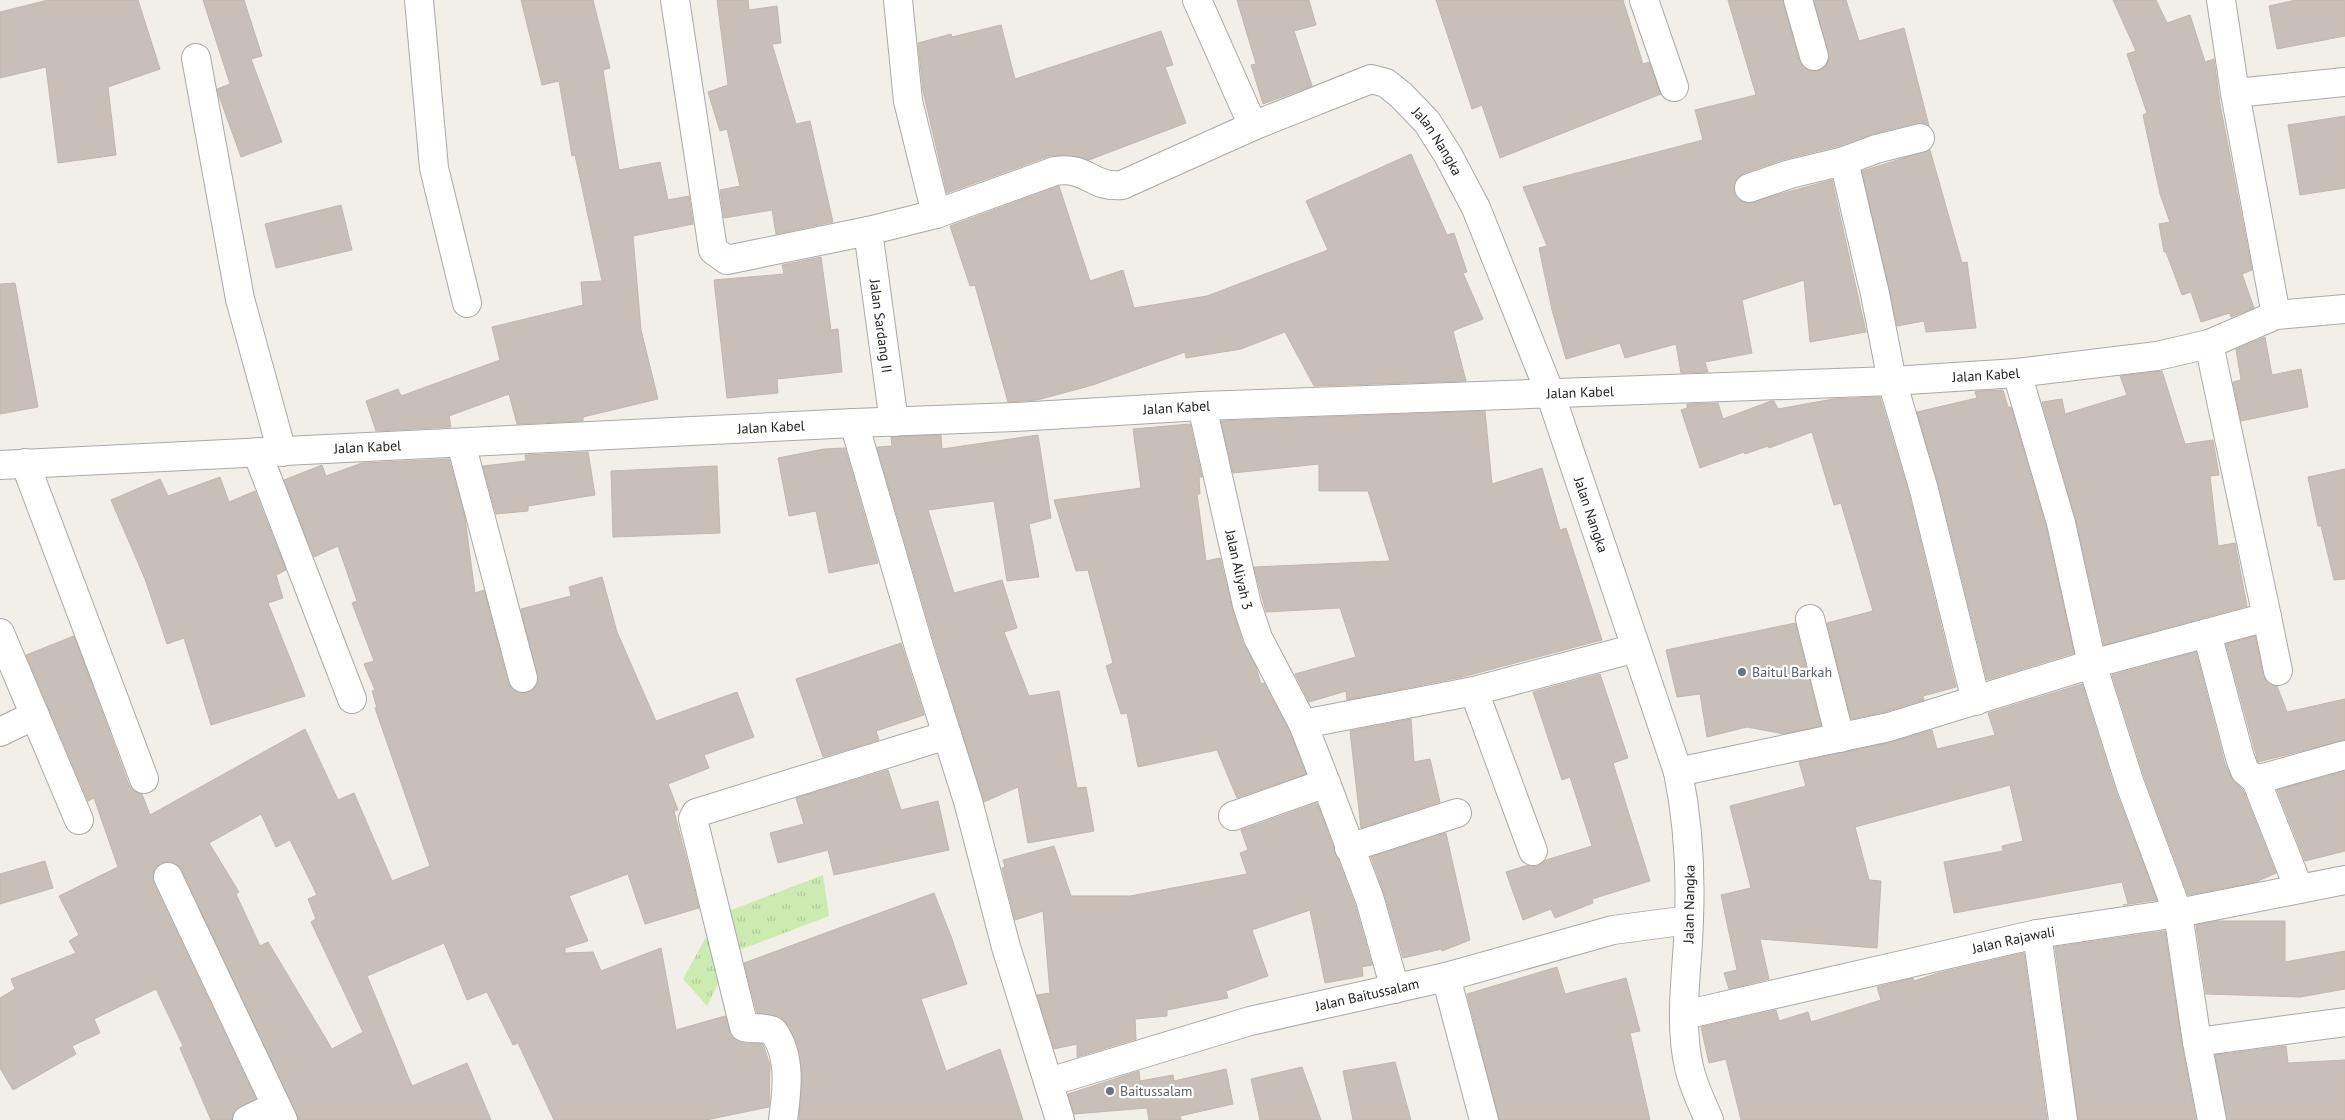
<svg xmlns="http://www.w3.org/2000/svg" width="2345" height="1120" viewBox="0 0 2345 1120" font-family="'PT Sans',sans-serif">
	<style>
		.grass { fill: url(#grass-tufts) }
		.building { fill: #c7bfb8; stroke: #c4b6ab; fill-rule: evenodd }
		.lines { fill: none; stroke-linecap: round; stroke-linejoin: round }
		.street-casing { stroke: #a9a9a9; stroke-width: 30 }
		.street { stroke: #fff; stroke-width: 28 }
		.worship-dot { fill: #6b7280; stroke: #fff; stroke-width: 2 }
		.labels { text-anchor: middle; stroke-width: 4.5; stroke-linejoin: round; paint-order: stroke }
		.street-label { font-size: 14px; fill: #222; stroke: #fff }
		.worship-label { font-size: 14px; fill: #5b616d; stroke: #fff; text-anchor: start }
	</style>
	<defs>
		<pattern id="grass-tufts" width="24" height="20" patternUnits="userSpaceOnUse" patternTransform="scale(1.25)"><rect width="24" height="20" fill="#cdebb0"/><path d="M3 7l-1-3M5 7V3M7 7l1-3M15 17l-1-3M17 17v-4M19 17l1-3" fill="none" stroke="#b0c997"/></pattern>
	</defs>
	<rect width="100%" height="100%" fill="#f2efe9"/>
	<!-- grass -->
	<path class="grass" d="M823,875L829,916L734,952L707,1006L683,979L718,915Z"/>
	<!-- building -->
	<path class="building" d="M48,0H138L160,69L108,87L116,155L58,163L46,67L0,78V12Z
		M203,0H244L262,56L251,59L282,142L241,157L219,96L217,89L230,84Z
		M521,0H593L610,68L603,70L619,170L660,162L668,200L689,196L693,224L633,236L641,330L658,399L583,417V421L517,424L509,394L449,416L451,427L376,431L366,401L398,389L401,396L500,360L492,327L583,305L581,282L602,281L575,155L572,156L559,81L542,85Z
		M717,0H748L749,10L777,6L781,43L772,44L796,124L810,121L833,222L776,234L772,210L724,218L720,190L740,186L727,129L720,131L708,92L728,85Z
		M1237,0H1309L1316,25L1294,31L1312,86L1263,104L1251,65L1256,64Z
		M1436,0H1623L1643,64L1649,62L1661,94L1500,158L1482,105L1472,109Z
		M1728,0H1783L1799,60L1804,68L1811,71H1818L1825,67L1829,59L1814,0H1846L1859,41L1904,28L1929,126L1916,123L1872,134L1839,146L1785,159L1744,173L1737,178L1734,185V193L1738,199L1746,203L1832,180L1866,332L1810,342L1804,280L1742,300L1752,353L1705,362L1708,372L1681,373L1676,344L1625,358L1620,343L1566,359L1552,310L1539,248L1547,246L1523,187L1703,140L1695,110L1756,95Z
		M2113,0H2156L2167,23L2190,15L2205,62L2214,59L2220,104L2252,270L2242,274L2254,308L2231,317L2230,313L2201,322L2191,292L2182,295L2166,252H2164L2159,224L2170,222L2160,194L2143,115L2147,113L2127,54L2136,51Z
		M2296,0H2345V36L2277,49L2269,6Z
		M1001,25L1015,79L1161,31L1173,65L1165,67L1186,123L1089,160L1068,155L1050,156L947,193L923,91L918,43L951,34L952,37Z
		M2345,116V188L2300,195L2288,125Z
		M1930,150L1962,263L1967,262L1976,328L1926,332L1924,321L1897,326L1862,171Z
		M1411,154L1447,235L1454,233L1467,272L1463,273L1483,319L1453,331L1466,381L1314,386L1285,332L1241,349L1186,358L1185,352L1093,385L1037,400L1008,402L975,285L970,286L950,226L1059,186L1090,281L1123,270L1134,308L1207,296L1328,250L1306,201Z
		M341,205L352,250L276,268L265,224Z
		M821,257L831,330L838,329L842,372L777,379L778,393L727,398L714,280L784,274L782,265Z
		M15,283L38,407L0,414V284Z
		M2265,337L2272,375L2301,369L2308,407L2241,421L2233,382L2241,380L2236,349Z
		M2162,371L2185,444L2213,440L2219,475L2210,476L2218,546L2235,543L2247,606L2104,645L2076,520L2042,402L2062,399L2065,414L2127,395L2120,376Z
		M2003,390L2008,407H2011L2046,527L2074,653L1987,680L1939,486L1917,412L1977,398L1975,392L1978,391Z
		M1880,397L1909,494L1956,687L1923,696L1924,700L1885,712L1851,719L1827,623L1873,611L1841,503L1834,505L1812,432L1769,448L1768,446L1745,454L1744,452L1700,468L1681,410L1687,408V404L1718,403L1723,419L1771,401H1774L1778,409L1833,399Z
		M1485,411L1492,484L1542,468L1560,530L1566,528L1602,640L1462,677L1347,700L1346,691L1309,702L1295,674L1356,657L1340,608L1266,612L1254,567L1390,561L1368,491H1319V464L1233,473L1221,421Z
		M1190,424L1202,477H1199L1200,494H1197L1206,561L1220,558L1232,608L1243,643L1256,667L1261,684L1264,683L1289,730L1306,774L1237,798L1217,750L1138,767L1127,713L1121,714L1106,666L1113,663L1088,570L1076,571L1054,500L1141,488L1133,429Z
		M941,435L942,449L1038,435L1051,518L1029,524L1039,577L1007,581L994,501L928,510L954,593L1002,580L1017,628L1004,632L1029,696L1059,691L1077,788L1086,787L1094,831L1028,843L1018,787L984,802L934,642L877,447L892,446L891,437Z
		M845,448L878,563L829,573L816,511L789,516L778,458L824,449Z
		M588,452L595,495L528,506V511L496,514L483,466L526,461L525,455Z
		M449,459L465,518L475,593L484,590L508,682L512,689L519,693H527L534,689L538,682L521,609L571,596L569,587L602,577L617,632L656,721L737,692L754,737L704,755L709,768L668,784L678,810L674,811L699,908L645,924L628,874L569,896L588,941L565,948V953L593,952L601,971L661,948L676,1030L725,1016L734,1038L744,1043L763,1044L770,1065L769,1107L706,1120H554L518,1043L513,1045L487,992L467,1000L444,943L367,976L412,1086L467,1063L491,1120H298L182,870L176,864L169,861L161,863L155,869L152,876L154,884L256,1099L234,1111L232,1120H211L180,1048L183,1046L156,989L94,1019L100,1033L72,1046L76,1054L13,1090L0,1068V998L15,989L11,979L76,953L69,941L79,935L59,896L118,867L94,798L88,801L26,655L74,636L129,785L134,791L142,794L150,815L305,729L338,800L354,793L392,881L430,866L375,708H377L372,691L375,690L364,664L374,661L352,603L357,601L338,546L314,557L284,480L322,465L326,476L362,463ZM261,814L276,847L290,840L317,895L308,899L316,919L311,922L363,1032L332,1049L268,942L260,946L236,894L239,892L209,843Z
		M717,466L720,533L613,537L611,471Z
		M2345,469V579L2334,580L2321,526H2318L2308,477Z
		M220,477L229,502L255,491L286,570L276,575L283,598L268,603L305,696L211,725L184,638L167,644L145,579L111,500L160,479L168,496Z
		M1795,623L1821,726L1784,734L1747,727L1707,737L1700,694L1677,697L1666,650Z
		M2255,636L2263,675L2267,682L2277,686L2287,712L2345,699V740L2258,762L2226,644Z
		M901,643L924,715L876,731L879,740L823,757L796,679Z
		M2196,652L2225,764L2231,777L2243,790L2276,873L2256,882L2188,895L2145,779L2112,675Z
		M1600,674L1628,758L1613,763L1650,881L1592,899L1593,903L1555,918L1551,909L1523,920L1506,872L1528,865L1538,866L1546,860L1592,846L1570,777L1562,780L1533,692Z
		M2082,684L2115,789L2157,900L2123,905L2128,904L2122,882L1954,913L1944,862L2003,851L2002,846L2023,841L2010,785L1855,827L1869,880L1881,881L1877,948L1760,939L1769,979L1729,989L1724,973L1737,970L1721,895L1751,888L1730,806L1806,786L1799,762L1892,742L1932,730L1937,749L1995,735L1988,713Z
		M1411,719L1414,762L1430,759L1440,802L1361,828L1350,731Z
		M888,770L901,810L938,801L949,850L834,875L828,850L778,863L770,833L804,824L796,798Z
		M2345,771V851L2305,861L2277,790Z
		M1317,803L1355,905L1372,965L1362,967L1363,976L1325,983L1310,910L1252,930L1268,976L1226,991L1228,998L1167,1010V1016L1135,1019L1136,1039L1077,1057V1044L1054,1049L1037,995L1050,993L1043,911L1015,920L1002,868L1005,867L1003,860L1054,846L1071,896H1130L1247,874L1240,853L1248,850L1241,830Z
		M1446,833L1470,940L1442,951V949L1403,958L1385,896L1371,857Z
		M45,861L53,888L0,904V874Z
		M934,893L952,939L967,984L921,999L946,1071L1000,1049L1023,1120H799L802,1074L798,1046L786,1023L780,1017L757,1013L744,963Z
		M2217,921H2285V962L2345,951V989L2300,997L2206,994L2196,925Z
		M2165,931L2182,1044L2196,1120H2078L2055,947Z
		M2024,953L2047,1120H1741L1726,1059L1709,1063L1701,1027L1776,1010L1779,1021L1808,1012L1811,1022L1881,1000L1877,987L1913,978L1914,981L1938,973Z
		M1557,967L1565,994L1626,978L1640,1031L1630,1033L1650,1120H1499L1467,994Z
		M2286,1046L2288,1063L2345,1060V1120H2227L2215,1055Z
		M1395,1062L1411,1120H1353L1343,1071Z
		M1302,1067L1321,1120H1260L1251,1079Z
		M1226,1069L1233,1104L1180,1116L1181,1120H1149L1147,1108L1074,1114L1068,1094L1139,1071L1140,1081L1173,1075L1174,1081Z"/>
	<g class="lines">
		<!-- street casing -->
		<g class="street-casing">
			<g id="street">
				<path d="M419,0L434,168L467,303"/>
				<path id="s1" d="M675,0L713,250L727,260L868,231L936,214L1055,171C1088,166 1091,188 1122,185L1253,126L1371,79L1386,83L1401,95L1427,122L1448,155L1476,208L1550,393L1678,772C1688,821 1691,869 1689,919C1688,968 1678,1019 1689,1067C1693,1086 1702,1103 1709,1120"/>
				<path d="M898,0L908,101L936,214"/>
				<path d="M1197,0L1253,126"/>
				<path d="M1644,0L1674,87"/>
				<path d="M1798,0L1814,56"/>
				<path d="M2221,0L2235,93L2276,315"/>
				<path d="M196,58L240,299L282,452"/>
				<path d="M2235,93L2345,82"/>
				<path d="M1844,161L1876,149L1920,138"/>
				<path d="M1749,188L1790,174L1844,161L1875,294L1892,381L1924,490L1976,701"/>
				<path id="s2" d="M868,231L894,422"/>
				<path d="M2209,344L2267,617"/>
				<path d="M2017,373L2061,523L2092,664L2130,784L2178,913L2197,1042L2212,1120"/>
				<path id="s3" d="M1202,406L1247,605L1258,638L1303,724L1326,783L1370,900L1395,989"/>
				<path d="M854,423L919,647L968,801L1006,947L1060,1120"/>
				<path d="M461,443L523,678"/>
				<path d="M257,452L352,699"/>
				<path d="M25,463L144,779"/>
				<path id="s4" d="M0,465L854,423L1015,417L1202,406L1892,381L2017,373L2157,356L2209,344L2276,315L2345,309"/>
				<path d="M1810,619L1840,738"/>
				<path d="M0,633L79,820"/>
				<path d="M2207,633L2240,758L2245,771L2256,780L2299,889"/>
				<path d="M1474,691L1533,851"/>
				<path d="M1303,724L1474,691L1636,648"/>
				<path d="M0,732L35,715"/>
				<path d="M1678,772L1889,727L2092,664L2267,617L2278,671"/>
				<path d="M2256,780L2345,755"/>
				<path d="M1233,816L1326,783"/>
				<path d="M1349,848L1457,813"/>
				<path d="M168,877L283,1120"/>
				<path d="M2037,934L2063,1120"/>
				<path d="M1446,977L1484,1120"/>
				<path id="s5" d="M1684,1015L2037,934L2178,913L2345,880"/>
				<path d="M2197,1042L2345,1022"/>
				<path id="s6" d="M1049,1082L1250,1021L1446,977L1613,930L1689,920"/>
				<path d="M247,1120L276,1106"/>
				<path d="M783,1120C787,1091 792,1056 773,1031C764,1026 754,1030 744,1027L693,819L696,813L947,735"/>
			</g>
		</g>
		<!-- street -->
		<use href="#street" class="street"/>
	</g>
	<!-- markers -->
	<g class="worship-dot">
		<circle cx="1742" cy="672" r="5"/>
		<circle cx="1110" cy="1091" r="5"/>
	</g>
	<g class="labels">
		<!-- street labels -->
		<g class="street-label">
			<text dy="5" stroke="none"><textPath href="#s1" startOffset="1045">Jalan Nangka</textPath></text>
			<text dy="5" stroke="none"><textPath href="#s2" startOffset="96">Jalan Sardang II</textPath></text>
			<text dy="5" stroke="none"><textPath href="#s4" startOffset="1988">Jalan Kabel</textPath></text>
			<text dy="5" stroke="none"><textPath href="#s4" startOffset="1582">Jalan Kabel</textPath></text>
			<text dy="5" stroke="none"><textPath href="#s4" startOffset="1178">Jalan Kabel</textPath></text>
			<text dy="5" stroke="none"><textPath href="#s4" startOffset="772">Jalan Kabel</textPath></text>
			<text dy="5" stroke="none"><textPath href="#s4" startOffset="368">Jalan Kabel</textPath></text>
			<text dy="5" stroke="none"><textPath href="#s1" startOffset="1450">Jalan Nangka</textPath></text>
			<text dy="5" stroke="none"><textPath href="#s3" startOffset="168">Jalan Aliyah 3</textPath></text>
			<text transform="translate(1689 904) rotate(-89)" y="5">Jalan Nangka</text>
			<text dy="5" stroke="none"><textPath href="#s5" startOffset="338">Jalan Rajawali</textPath></text>
			<text dy="5" stroke="none"><textPath href="#s6" startOffset="330">Jalan Baitussalam</textPath></text>
		</g>
		<!-- worship labels -->
		<g class="worship-label">
			<text x="1752" y="677">Baitul Barkah</text>
			<text x="1120" y="1096">Baitussalam</text>
		</g>
	</g>
</svg>
